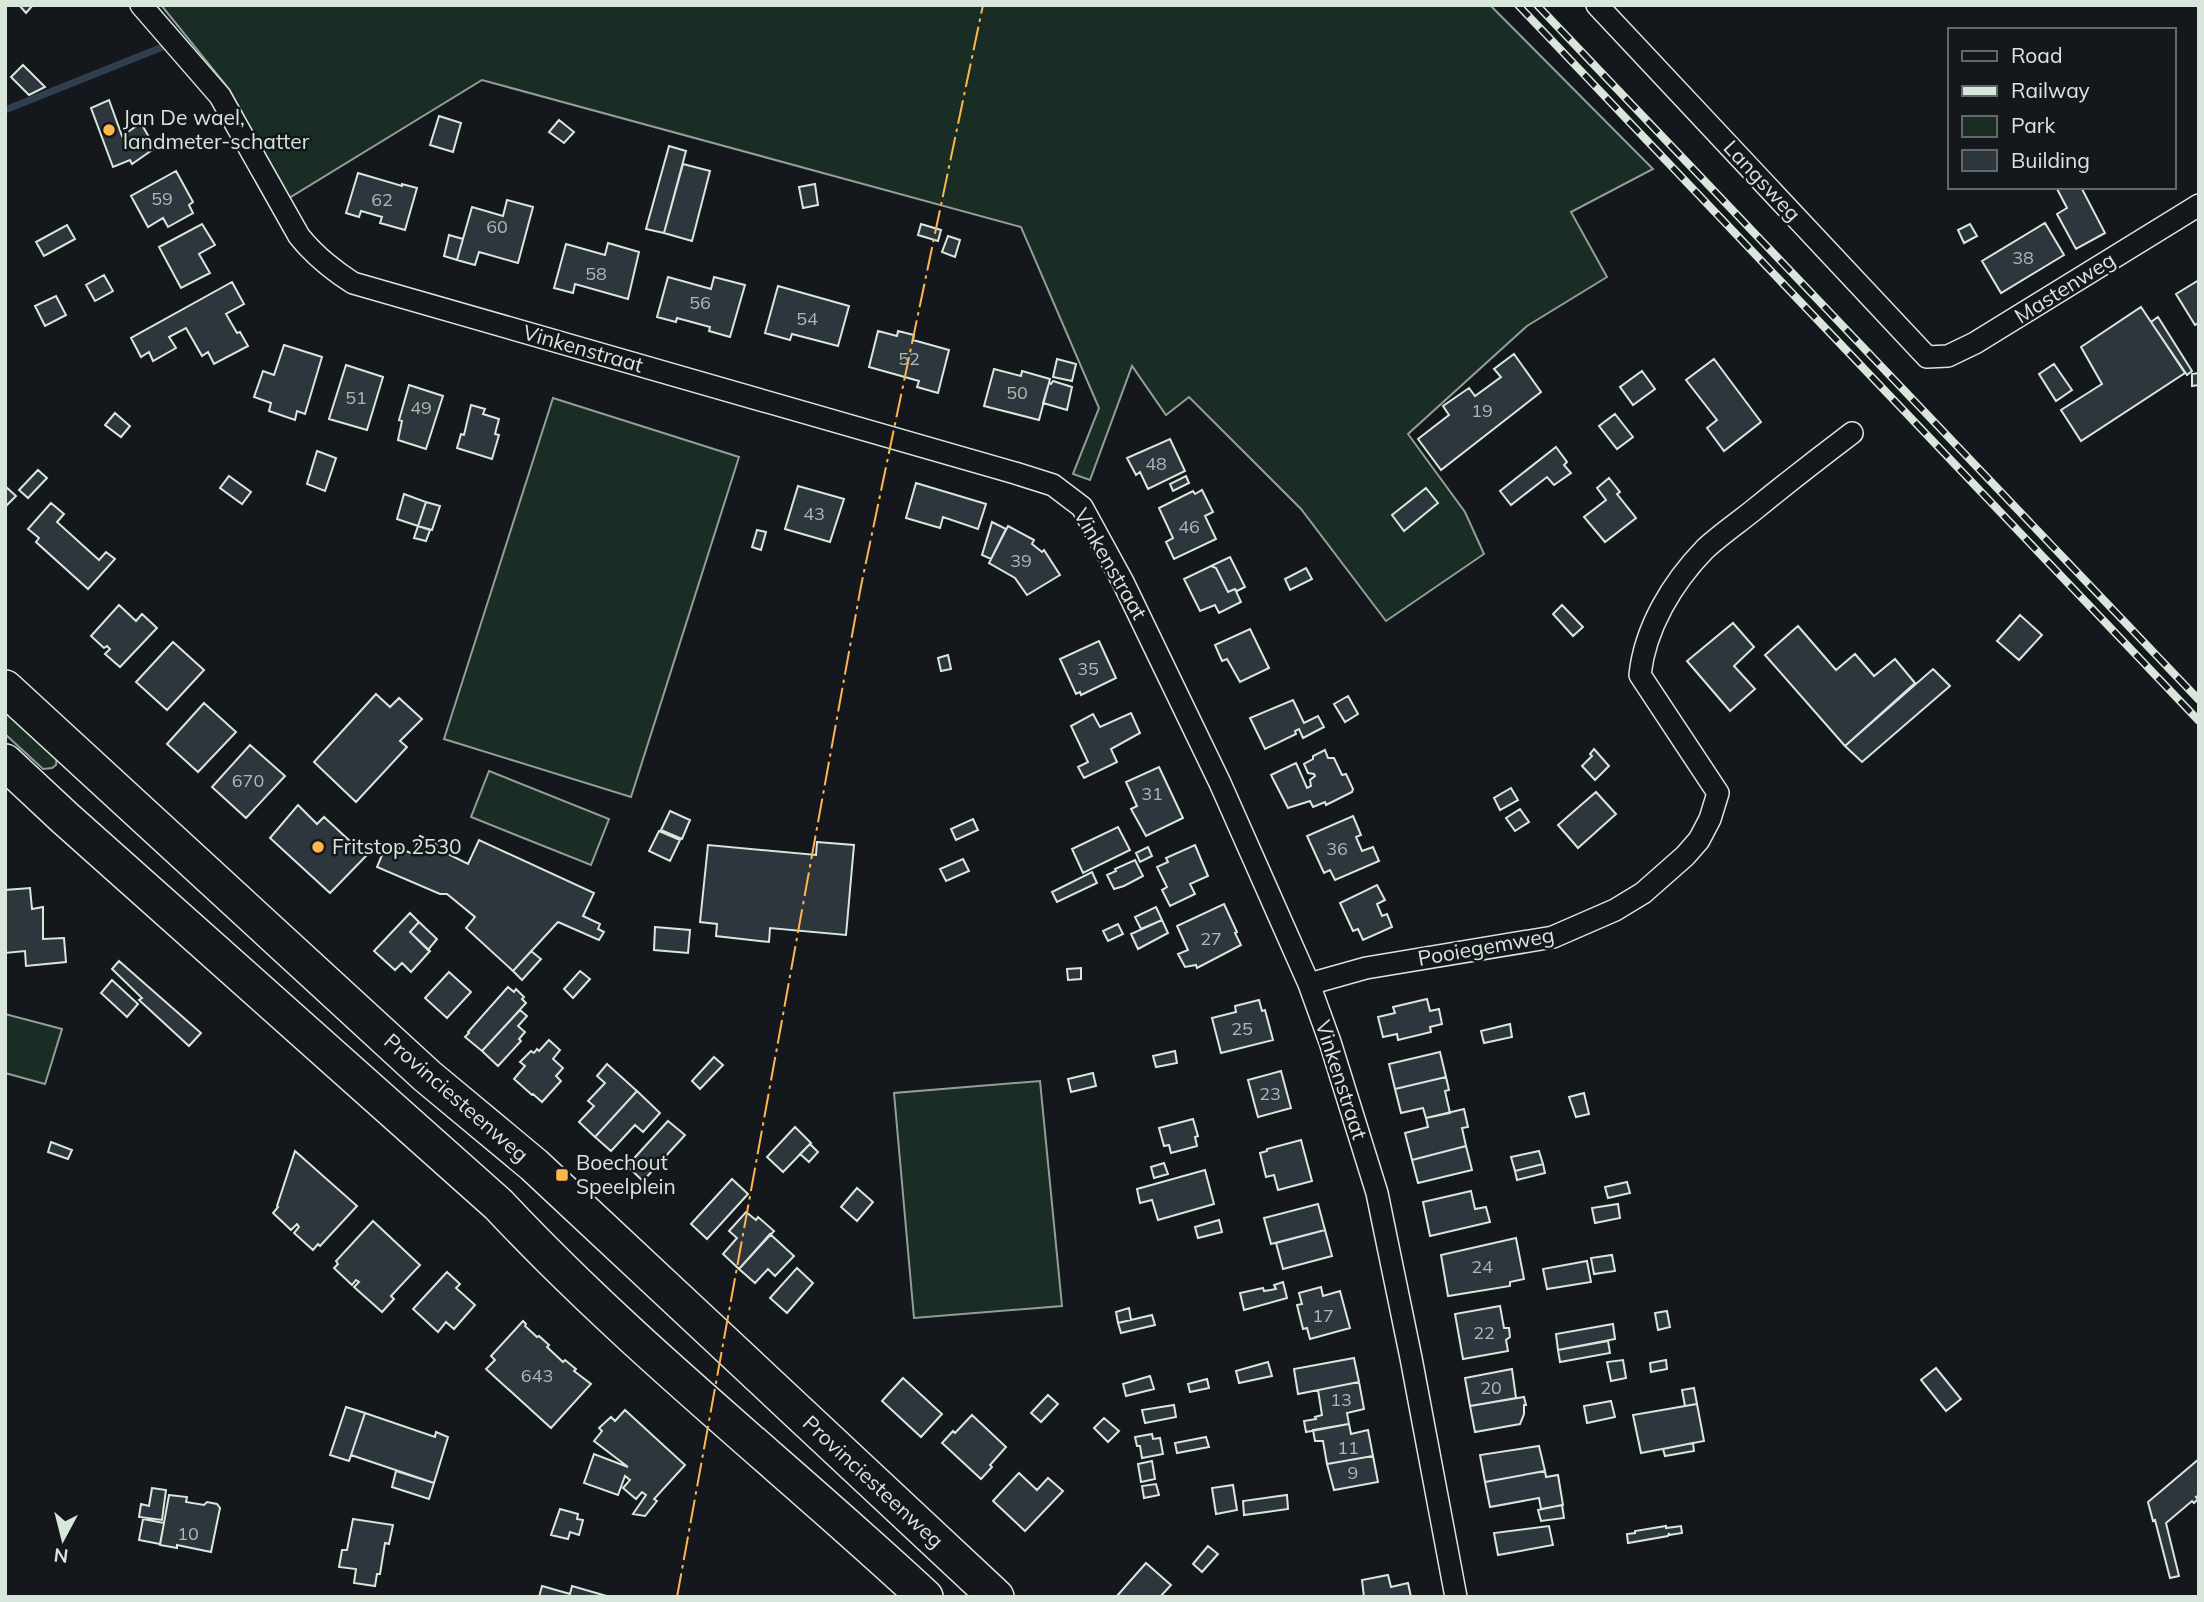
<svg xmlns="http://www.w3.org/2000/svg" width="2204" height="1602" viewBox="0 0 2204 1602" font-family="Mulish,sans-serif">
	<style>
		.green { fill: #1a2d24; stroke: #939e99; stroke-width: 2 }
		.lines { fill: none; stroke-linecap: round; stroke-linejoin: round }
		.stream { stroke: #2f3f4d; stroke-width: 7 }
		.building { fill: #2c363c; stroke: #d8e6dc; stroke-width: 2 }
		.street-casing { stroke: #d8e6dc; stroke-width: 24 }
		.primary-casing { stroke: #d8e6dc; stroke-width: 38 }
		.street { stroke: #14181c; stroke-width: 21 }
		.primary { stroke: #14181c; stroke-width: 35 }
		.rail-casing { stroke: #d8e6dc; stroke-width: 8 }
		.rail { stroke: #14181c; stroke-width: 5; stroke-dasharray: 16; stroke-linecap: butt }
		.power { stroke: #ffb74d; stroke-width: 2; stroke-dasharray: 24 5 3.5 5; stroke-linecap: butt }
		.poi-dot { fill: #ffb74d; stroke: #14181c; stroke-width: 2.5 }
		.labels { text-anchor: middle; stroke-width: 5; stroke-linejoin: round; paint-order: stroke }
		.number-label { font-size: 18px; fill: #adbab4 }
		.poi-label { font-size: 21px; fill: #d8e6dc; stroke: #14181c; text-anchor: start }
		.street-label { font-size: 21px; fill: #d8e6dc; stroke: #14181c }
	</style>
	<rect width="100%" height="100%" fill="#14181c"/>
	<!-- green -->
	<path class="green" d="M161,5H1490L1653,169L1571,212L1607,277L1527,326L1408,434L1465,512L1484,554L1386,621L1301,509L1189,397L1166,415L1132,366L1090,480L1073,474L1099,408L1021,227L482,80L289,198L229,89Z
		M553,398L739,457L631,797L444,739Z
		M5,707L57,755L56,765L52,768L43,769L5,734Z
		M489,771L609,819L591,865L471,817Z
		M5,1014L62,1029L45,1084L5,1073Z
		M1040,1081L1062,1306L914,1318L894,1093Z"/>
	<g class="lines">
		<!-- stream -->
		<path class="stream" d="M5,110L170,44"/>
	</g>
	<!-- building -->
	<path class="building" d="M19,5H33L26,13Z
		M23,65L45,87L29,95L11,77Z
		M109,100L122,136L141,123L155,148L132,164L130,160L113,167L91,108Z
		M439,116L461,123L453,152L430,145Z
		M559,120L574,132L564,143L549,132Z
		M669,146L686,151L664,233L646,229Z
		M683,164L710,171L692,241L664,233Z
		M176,171L193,202L189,205L193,213L168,227L163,218L148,227L131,196Z
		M358,173L402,186V184L417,188L405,230L380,223L382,217L361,211L359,217L346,213Z
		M815,184L818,205L803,208L799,187Z
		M2056,187H2081L2105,233L2076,249L2057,214L2067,208Z
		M507,200L533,207L518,263L479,252L475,265L457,260L472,207L503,216Z
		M2045,223L2064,255L2001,293L1982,261Z
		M202,224L215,245L199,254L210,273L181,288L159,247Z
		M921,224L941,230L938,241L918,235Z
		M1970,224L1977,236L1964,243L1958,230Z
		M67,225L75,239L44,256L36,242Z
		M449,235L463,239L457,260L444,256Z
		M948,236L960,240L955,257L942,252Z
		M608,243L639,252L628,299L575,284L573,293L554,288L566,244L605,255Z
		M104,275L113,291L95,301L86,285Z
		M668,277L711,289L714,277L745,285L730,337L709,331L710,327L677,318L676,322L657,317Z
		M2199,280V323L2195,325L2176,294Z
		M232,282L244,304L226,314L237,333L240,332L248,346L214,364L208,352L202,356L186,328L169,337L176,348L153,361L149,352L141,357L131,338Z
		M778,286L849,306L838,346L792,334L790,340L765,333Z
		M56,296L66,315L45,326L35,306Z
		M2141,307L2185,373L2081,441L2061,410L2102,384L2081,347Z
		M2158,317L2192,371L2187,375L2151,322Z
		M878,331L897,336L898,331L914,335L913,340L949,350L938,393L917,387L919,381L869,367Z
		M284,345L322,357L305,414L297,411L295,420L269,411L271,403L254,397L263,371L274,375Z
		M1514,354L1541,392L1441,470L1418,439L1449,415L1443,406L1469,388L1475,396L1501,377L1494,369Z
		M1057,359L1076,364L1072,381L1053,377Z
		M1714,359L1761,422L1724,451L1707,428L1717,420L1686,380Z
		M2054,364L2072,390L2056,401L2039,374Z
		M346,365L383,377L367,430L329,419Z
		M994,369L1021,376L1022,371L1050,379L1039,420L984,406Z
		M1642,371L1655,389L1633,405L1620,387Z
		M2199,373V385L2192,386V374Z
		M1053,381L1072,387L1067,410L1043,403L1049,383L1051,384Z
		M409,385L443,396L426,449L398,440L402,421L399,420Z
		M471,405L485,409L483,414L499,419L495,434L499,435L492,459L457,448L461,434L464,435Z
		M115,413L130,426L121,437L105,425Z
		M1615,414L1633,437L1617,449L1599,426Z
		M1170,439L1185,471L1148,489L1140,472L1136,475L1127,458Z
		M1556,447L1567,462L1564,465L1571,473L1554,485L1547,477L1511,505L1500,491Z
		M317,451L336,458L325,491L307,484Z
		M38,470L47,478L28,498L19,490Z
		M229,476L251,492L242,504L220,488Z
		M1186,476L1189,483L1173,491L1170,484Z
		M1609,478L1620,492L1617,494L1636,518L1605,542L1584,517L1606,500L1597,488Z
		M916,483L986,504L978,529L943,517L940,528L906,518Z
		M5,486L16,496L5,507Z
		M798,486L844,499L830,542L785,529Z
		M1426,488L1438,503L1404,531L1392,515Z
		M1202,490L1213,512L1205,516L1216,539L1174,559L1166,542L1173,538L1159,508L1193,491L1195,494Z
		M404,494L426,502L418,526L397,519Z
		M426,502L440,506L432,530L418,526Z
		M51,503L64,514L57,522L99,560L106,552L115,559L88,589L36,542L39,538L28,529Z
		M992,522L1006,529L991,559L982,555Z
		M418,526L430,530L426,541L414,538Z
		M1008,526L1034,540L1032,544L1042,552L1044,550L1060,575L1027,595L1015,578L989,563Z
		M757,530L766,532L761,550L752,547Z
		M1230,557L1245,587L1237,591L1235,589L1228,592L1216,568L1211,566Z
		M1211,566L1216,568L1228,592L1235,589L1241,602L1219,613L1215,605L1200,611L1184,579Z
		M1306,568L1312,579L1290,590L1285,579Z
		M119,605L136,621L142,614L157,628L120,667L105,654L110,649L107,646L104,648L91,636Z
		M1562,605L1583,627L1573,636L1553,614Z
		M2020,615L2042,635L2019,660L1997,641Z
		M1733,623L1754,647L1734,666L1755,689L1730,711L1687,661Z
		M1798,626L1836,670L1855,654L1874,676L1895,659L1915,683L1845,746L1765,655Z
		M1250,629L1269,668L1240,682L1227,659L1222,661L1215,645Z
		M1099,641L1116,678L1081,695L1080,692L1076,694L1060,659Z
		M173,642L204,670L167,710L136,682Z
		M948,655L951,669L941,671L938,658Z
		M1933,669L1950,686L1862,762L1845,746Z
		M376,694L390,707L399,698L422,719L400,741L407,747L356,802L314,762Z
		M1348,696L1358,714L1345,722L1334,704Z
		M1293,700L1304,723L1318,716L1324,727L1303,738L1299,729L1295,731L1296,734L1265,749L1250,718Z
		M204,703L236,732L198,772L167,744Z
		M1131,713L1140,733L1111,749L1117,762L1084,778L1078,767L1088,762L1071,726L1093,714L1100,727Z
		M250,745L285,776L246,818L212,787Z
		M1594,749L1609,766L1595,780L1582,766L1592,756L1590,754Z
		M1325,750L1328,758H1334L1342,775L1346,774L1353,789L1352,792L1326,805L1325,802L1313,807L1310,801L1288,808L1271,775L1296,763L1307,788L1311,786L1310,780L1315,776L1314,774L1308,773L1304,764L1313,759V756Z
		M1159,767L1183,818L1146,836L1131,809L1137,806L1126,782Z
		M1511,788L1518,800L1500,810L1494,798Z
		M1596,792L1616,814L1578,848L1558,825Z
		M298,805L317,824L324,817L366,856L330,893L270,838Z
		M1520,809L1529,822L1515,831L1506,818Z
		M670,811L690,820L682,839L661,830Z
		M1353,816L1361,835L1356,837L1362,851L1373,847L1379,861L1335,880L1330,870L1324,873L1307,836Z
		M973,819L978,830L956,840L951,829Z
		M1118,827L1130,850L1083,873L1072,849Z
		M659,831L680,840L670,861L649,851Z
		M420,836L452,851L450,855L468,864L479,840L594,893L583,916L600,924L598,929L604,932L599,940L558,922L513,971L466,928L475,917L447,894H440L377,867L387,843L413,854Z
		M817,842L854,845L846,935L770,928L769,942L716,936L717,924L700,922L708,845L816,855Z
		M1195,845L1208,876L1190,884L1195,894L1170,906L1162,890L1167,887L1157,867L1168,862L1166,858Z
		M1148,847L1152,856L1140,862L1136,853Z
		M963,859L969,871L946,881L940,869Z
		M1135,860L1143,876L1124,886L1114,889L1107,875L1116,871L1115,869Z
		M1092,872L1097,883L1057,902L1052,892Z
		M1377,885L1385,900L1377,904L1382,916L1387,914L1392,927L1363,940L1358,929L1353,931L1340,903Z
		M30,888L32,909L43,907V939L64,938L66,962L26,966L25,951L5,953V890Z
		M1224,904L1237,932L1235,933L1241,945L1197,968L1196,965L1185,967L1178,954L1188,950L1177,926Z
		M1156,907L1162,920L1141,929L1135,917Z
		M410,913L419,922L410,932L430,951L411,972L402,963L395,970L374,951Z
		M1162,920L1168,933L1138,949L1131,934Z
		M419,922L437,939L428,950L410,932Z
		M1118,924L1123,934L1108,941L1103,931Z
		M655,927L690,930L688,953L654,950Z
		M531,951L541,959L522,980L513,971Z
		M119,961L201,1033L189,1046L139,1000L142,998L112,969Z
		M1081,968V979L1068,980L1067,969Z
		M580,971L590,979L573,998L564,989Z
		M449,972L471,992L447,1018L425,998Z
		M112,980L138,1004L127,1017L101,993Z
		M508,987L514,992L516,989L524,997L522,999L526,1003L482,1051L465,1037L469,1033L468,1032Z
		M1427,999L1430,1011L1439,1009L1442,1024L1430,1027L1431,1032L1398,1040L1397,1034L1383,1037L1378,1017L1395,1013L1393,1007Z
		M1259,1000L1262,1011L1265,1010L1273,1040L1221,1053L1212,1018L1236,1012L1235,1006Z
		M520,1010L527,1016L518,1026L525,1032L519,1039L521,1041L498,1066L482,1051Z
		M1510,1024L1512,1037L1484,1043L1481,1031Z
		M549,1040L560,1050L553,1059L563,1068L556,1076L561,1081L542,1102L533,1094L532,1095L514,1079L525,1066L520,1062L531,1051L534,1053L537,1049L539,1051Z
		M1175,1051L1177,1063L1156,1067L1153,1056Z
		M1440,1052L1446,1077L1395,1089L1389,1064Z
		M714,1057L723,1065L700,1089L692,1081Z
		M607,1064L637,1091L595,1137L579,1122L594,1106L588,1101L605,1083L597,1076Z
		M1281,1071L1291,1108L1258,1117L1248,1080Z
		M1093,1073L1096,1086L1071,1092L1068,1079Z
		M1446,1077L1449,1090L1445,1091L1450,1113L1426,1118L1423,1108L1401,1113L1395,1089Z
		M637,1091L660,1113L643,1132L635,1125L611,1151L595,1137Z
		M1584,1093L1589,1114L1576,1117L1569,1097Z
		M1464,1109L1468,1127L1462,1128L1466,1146L1412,1160L1405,1133L1428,1127L1426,1118Z
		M1193,1119L1198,1136L1195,1137L1197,1146L1171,1153L1169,1145L1164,1146L1159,1128Z
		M668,1121L685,1135L643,1181L627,1166Z
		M795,1127L811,1143L783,1172L767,1157Z
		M1301,1140L1312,1181L1278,1190L1274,1175L1266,1177L1260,1153L1267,1151V1149Z
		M51,1142L72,1150L68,1159L48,1152Z
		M810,1144L818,1152L809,1162L800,1154Z
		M1466,1146L1472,1170L1418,1183L1412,1160Z
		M295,1151L357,1206L320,1246L318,1244L313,1250L294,1233L299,1227L297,1224L291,1230L273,1213L278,1207L277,1206Z
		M1539,1151L1543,1164L1515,1171L1511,1157Z
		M1164,1163L1168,1174L1154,1178L1151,1167Z
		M1543,1164L1545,1173L1517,1180L1515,1171Z
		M1205,1170L1214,1204L1158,1220L1152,1200L1140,1203L1137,1189Z
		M732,1179L748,1194L707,1239L691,1224Z
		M1627,1182L1630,1193L1608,1198L1605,1187Z
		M857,1188L873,1202L857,1221L841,1207Z
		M1471,1191L1475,1209L1486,1207L1490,1222L1430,1236L1423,1202Z
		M1318,1204L1325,1230L1271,1244L1264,1218Z
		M1618,1204L1620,1218L1595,1223L1592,1208Z
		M746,1212L756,1220L758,1217L774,1231L739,1269L723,1254L737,1238L729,1231Z
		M1219,1220L1222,1232L1198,1238L1195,1227Z
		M373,1221L420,1265L391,1296L394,1299L382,1312L354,1287L359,1282L356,1280L352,1285L334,1268L338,1264L336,1261Z
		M1325,1230L1332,1256L1283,1269L1276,1243Z
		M770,1234L794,1256L775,1276L768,1269L755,1283L739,1269Z
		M1516,1238L1524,1279L1510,1282V1286L1448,1296L1441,1255Z
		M1612,1255L1615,1271L1594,1274L1591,1258Z
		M1587,1261L1591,1282L1547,1289L1543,1269Z
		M797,1268L813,1283L787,1313L770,1298Z
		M447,1272L460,1284L456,1288L475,1305L454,1329L446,1322L438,1332L413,1309Z
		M1283,1282L1287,1298L1244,1310L1240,1293L1263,1288L1264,1291L1276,1289L1274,1285Z
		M1321,1287L1323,1296L1340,1291L1350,1328L1310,1339L1307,1328L1303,1329L1297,1305L1302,1304L1299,1293Z
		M1500,1306L1504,1328H1509L1510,1337L1506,1340L1508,1351L1463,1359L1455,1314Z
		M1129,1308L1131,1320L1118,1323L1116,1312Z
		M1667,1311L1670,1327L1658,1330L1655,1313Z
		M1152,1315L1155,1325L1121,1333L1118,1323Z
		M523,1321L526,1324L525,1326L537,1337L539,1336L549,1345L547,1347L563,1362L565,1360L576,1369L574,1371L591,1384L551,1428L486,1369L495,1360L491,1356Z
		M1613,1324L1615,1339L1558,1350L1556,1334Z
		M1608,1341L1610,1353L1560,1362L1558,1350Z
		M1354,1358L1359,1382L1298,1394L1294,1369Z
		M1623,1360L1626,1378L1611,1381L1607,1362Z
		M1666,1360L1667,1369L1651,1372L1650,1363Z
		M1268,1362L1272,1376L1239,1383L1236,1371Z
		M1936,1368L1961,1399L1946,1411L1921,1380Z
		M1512,1369L1516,1398L1470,1406L1465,1378Z
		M1150,1376L1154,1389L1126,1396L1123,1384Z
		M903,1378L942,1414L921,1437L882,1401Z
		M1207,1379L1209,1388L1190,1392L1188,1384Z
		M1359,1382L1364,1409L1347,1413L1349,1424L1306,1432L1304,1421L1316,1419L1315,1417L1322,1415L1318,1390Z
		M1694,1388L1697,1404L1685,1406L1682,1390Z
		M1048,1395L1058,1404L1041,1422L1031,1413Z
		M1524,1397L1526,1405H1524V1414L1520,1424L1475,1432L1470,1406Z
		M1611,1401L1615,1417L1587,1423L1584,1406Z
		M1697,1404L1704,1441L1641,1453L1633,1415Z
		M1174,1405L1176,1417L1145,1423L1142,1410Z
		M346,1407L365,1413L349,1461L330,1455Z
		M625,1410L685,1465L654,1499L657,1501L645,1516L633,1514L646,1495L642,1492L636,1499L623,1488L630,1480L625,1476L618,1495L584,1483L594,1454L628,1467L594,1441L602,1431L599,1428L611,1417L615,1421Z
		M365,1413L435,1437L436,1432L448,1437L434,1483L351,1455Z
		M972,1415L1006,1447L990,1465L992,1467L981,1479L942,1443L953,1431L955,1433Z
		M1104,1418L1119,1431L1108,1442L1094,1428Z
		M1349,1424L1351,1434L1368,1430L1373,1456L1327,1464L1323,1441H1315L1313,1430Z
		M1152,1434L1153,1439L1160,1438L1163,1454L1142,1458L1140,1446H1137L1135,1437Z
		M1206,1437L1209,1447L1177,1453L1175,1443Z
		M1693,1443L1694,1451L1665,1456L1663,1449Z
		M1539,1446L1545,1471L1485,1482L1480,1455Z
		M1373,1456L1378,1482L1334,1490L1327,1464Z
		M2199,1459V1495L2196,1497L2198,1499L2194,1503L2192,1501L2166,1523L2179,1576L2170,1578L2155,1520L2153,1521L2148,1502Z
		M1152,1461L1155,1479L1141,1482L1138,1464Z
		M396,1471L434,1483L429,1499L392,1487Z
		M1545,1471L1546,1477L1558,1475L1563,1505L1541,1509L1539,1498L1490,1507L1485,1482Z
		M1019,1473L1037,1490L1048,1478L1063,1491L1025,1531L993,1501Z
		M1156,1484L1159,1495L1144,1498L1142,1486Z
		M1233,1485L1237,1510L1216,1514L1212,1488Z
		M152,1488L166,1490L162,1520L139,1517L141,1504L149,1506Z
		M169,1495L187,1497L186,1502L204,1505L207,1502L217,1504L220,1508L211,1552L177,1545V1548L160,1545Z
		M1287,1495L1288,1509L1244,1515L1243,1501Z
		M1562,1505L1564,1518L1541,1521L1538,1510Z
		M560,1509L578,1514L577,1519L583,1520L579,1535L570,1532L568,1539L551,1535Z
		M143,1519L164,1523L160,1544L139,1540Z
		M353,1519L393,1525L389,1544L385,1543L380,1574H377L375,1586L354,1583L356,1569L339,1567L342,1550H347Z
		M1549,1526L1553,1545L1498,1555L1494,1533Z
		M1666,1526V1528L1681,1526L1682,1533L1669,1535V1533L1668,1536L1628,1543L1627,1534L1635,1533V1531Z
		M1208,1546L1218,1554L1202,1572L1193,1564Z
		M1146,1563L1171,1585L1160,1597H1116Z
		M1388,1575L1391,1587L1408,1583L1411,1597H1364L1362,1580Z
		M542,1586L570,1594L572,1586L610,1597H539Z"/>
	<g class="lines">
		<!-- street casing -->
		<g class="street-casing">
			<path id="street" d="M141,5L220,96L299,236C315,256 331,269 353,283L1015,473L1053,485L1082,507L1123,582L1220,783L1309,984L1330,1042L1377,1193L1411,1358L1456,1597
				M1597,5L1927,357L1948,356L1975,343L2199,205
				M1309,984L1366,968L1553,937L1615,910L1643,893L1685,856L1699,840L1710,819L1718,793L1640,675C1645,628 1672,583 1705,549C1720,535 1739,522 1755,509C1787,483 1819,458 1852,433"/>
		</g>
		<!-- primary casing -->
		<g class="primary-casing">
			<path id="primary" d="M5,688L427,1076L534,1165L996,1597
				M5,762L65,818L499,1205C631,1346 784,1466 925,1597"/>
		</g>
		<!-- street -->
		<use href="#street" class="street"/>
		<!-- primary -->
		<use href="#primary" class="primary"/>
		<!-- rail casing -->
		<g class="rail-casing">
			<path id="rail" d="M1518,5L2199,721
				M1537,5L2199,700"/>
		</g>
		<!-- rail -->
		<use href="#rail" class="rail"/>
		<!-- power -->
		<path class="power" d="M677,1597L861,586L983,5"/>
	</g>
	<!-- markers -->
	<g class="poi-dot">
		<circle cx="109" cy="130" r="7"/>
		<circle cx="318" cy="847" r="7"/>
		<rect x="555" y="1168" width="14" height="14" rx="3.5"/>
	</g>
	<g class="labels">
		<!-- number labels -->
		<g class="number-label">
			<text x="162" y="205">59</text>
			<text x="382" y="206">62</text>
			<text x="497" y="233">60</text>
			<text x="2023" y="264">38</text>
			<text x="596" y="280">58</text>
			<text x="700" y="309">56</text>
			<text x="807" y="325">54</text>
			<text x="909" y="365">52</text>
			<text x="1017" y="399">50</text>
			<text x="356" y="404">51</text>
			<text x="421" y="414">49</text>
			<text x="1482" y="417">19</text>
			<text x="1156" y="470">48</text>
			<text x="814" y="520">43</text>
			<text x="1189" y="533">46</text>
			<text x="1021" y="567">39</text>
			<text x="1088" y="675">35</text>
			<text x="248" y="787">670</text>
			<text x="1152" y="800">31</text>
			<text x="1337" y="855">36</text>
			<text x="1211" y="945">27</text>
			<text x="1242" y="1035">25</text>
			<text x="1270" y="1100">23</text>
			<text x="1482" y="1273">24</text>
			<text x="1323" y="1322">17</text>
			<text x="1484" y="1339">22</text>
			<text x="537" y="1382">643</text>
			<text x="1491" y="1394">20</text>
			<text x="1341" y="1406">13</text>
			<text x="1348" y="1454">11</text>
			<text x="1353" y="1479">9</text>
			<text x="188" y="1540">10</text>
		</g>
		<!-- poi labels -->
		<g class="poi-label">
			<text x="123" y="125">Jan De wael,<tspan x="123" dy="24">landmeter-schatter</tspan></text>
			<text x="332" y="854">Fritstop 2530</text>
			<text x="576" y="1170">Boechout<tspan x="576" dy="24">Speelplein</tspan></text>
		</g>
		<!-- street labels -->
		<g class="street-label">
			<text transform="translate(1762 181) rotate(47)" y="7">Langsweg</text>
			<text transform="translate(2065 288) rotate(-32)" y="7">Mastenweg</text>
			<text transform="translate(583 349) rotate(16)" y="7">Vinkenstraat</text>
			<text transform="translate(1110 564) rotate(60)" y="7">Vinkenstraat</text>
			<text transform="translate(1486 947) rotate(-10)" y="7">Pooiegemweg</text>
			<text transform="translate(1341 1080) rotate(72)" y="7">Vinkenstraat</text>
			<text transform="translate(456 1098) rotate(41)" y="7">Provinciesteenweg</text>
			<text transform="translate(873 1482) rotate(43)" y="7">Provinciesteenweg</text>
		</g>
	</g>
	<!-- border -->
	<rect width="2204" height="1602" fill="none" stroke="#d8e6dc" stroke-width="14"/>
	<!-- legend -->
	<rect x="1948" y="28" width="228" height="161" fill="#14181c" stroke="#626a69" stroke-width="2"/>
	<rect x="1962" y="51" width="35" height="10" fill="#14181c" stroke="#626a69" stroke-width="2"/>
	<text x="2011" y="63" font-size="21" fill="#d8e6dc">Road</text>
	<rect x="1962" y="86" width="35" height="10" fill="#d8e6dc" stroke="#626a69" stroke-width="2"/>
	<text x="2011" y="98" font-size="21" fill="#d8e6dc">Railway</text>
	<rect x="1962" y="116" width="35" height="21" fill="#1a2d24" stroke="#626a69" stroke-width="2"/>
	<text x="2011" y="133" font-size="21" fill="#d8e6dc">Park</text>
	<rect x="1962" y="150" width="35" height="21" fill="#2c363c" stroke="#626a69" stroke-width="2"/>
	<text x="2011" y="168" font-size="21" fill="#d8e6dc">Building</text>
	<!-- north arrow -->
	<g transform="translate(63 1539) rotate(187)" stroke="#14181c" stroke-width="5" paint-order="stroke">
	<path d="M0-5L12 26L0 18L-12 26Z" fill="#d8e6dc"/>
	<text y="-10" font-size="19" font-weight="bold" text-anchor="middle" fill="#d8e6dc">N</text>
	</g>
</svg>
